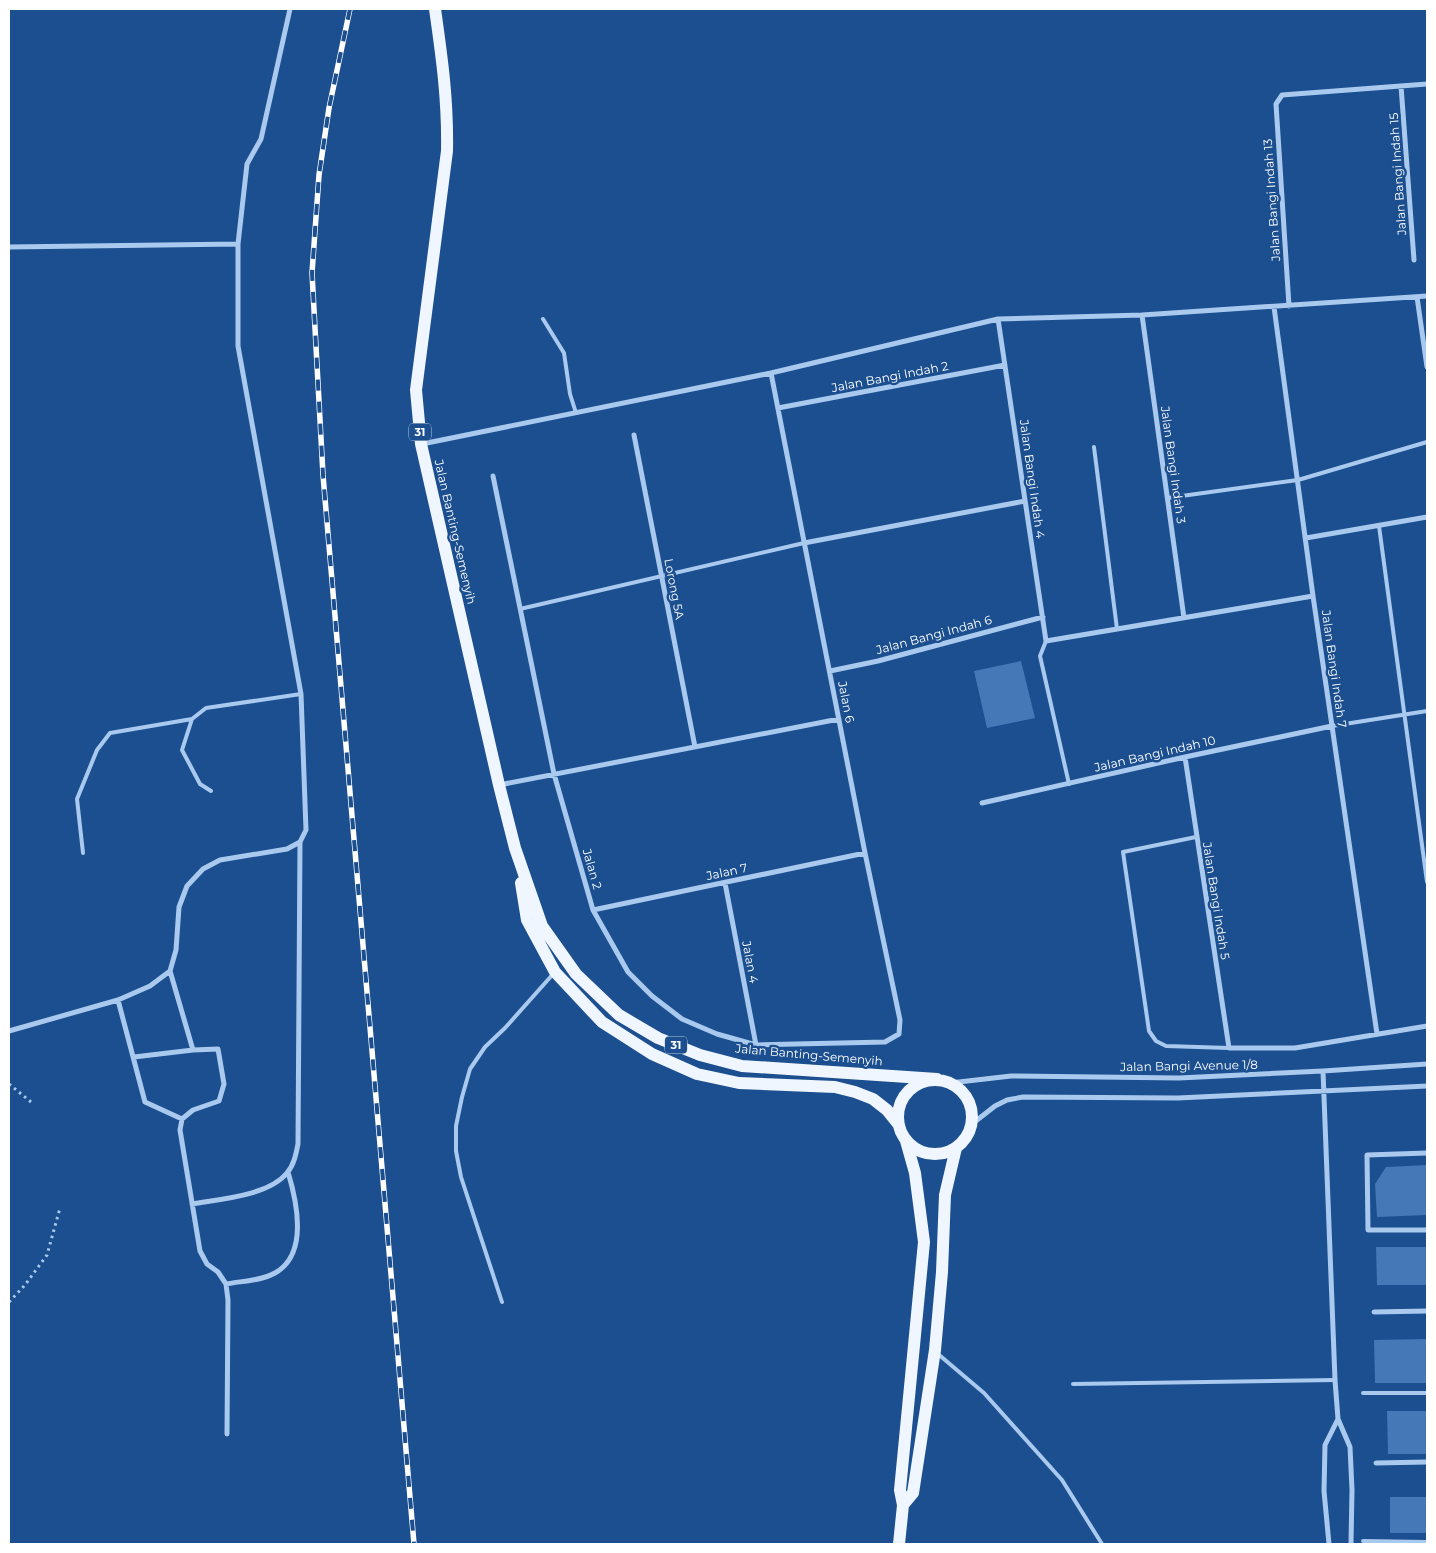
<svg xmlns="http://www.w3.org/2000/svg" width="1436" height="1553" viewBox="0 0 1436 1553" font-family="Montserrat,sans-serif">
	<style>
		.building { fill: #4478b7 }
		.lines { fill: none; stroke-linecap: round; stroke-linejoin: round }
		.path { stroke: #a9c9ee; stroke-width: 3; stroke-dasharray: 2.5 4; stroke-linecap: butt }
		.service { stroke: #a9c9ee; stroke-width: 4 }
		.minor { stroke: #a9c9ee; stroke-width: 5 }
		.primary { stroke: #f0f6ff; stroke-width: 12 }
		.rail-casing { stroke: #fff; stroke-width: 5.5 }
		.rail { stroke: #1b4f8f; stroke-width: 4; stroke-dasharray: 11; stroke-linecap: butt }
		.labels { text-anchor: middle; stroke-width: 5; stroke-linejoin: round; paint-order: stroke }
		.shield { fill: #1b4f8f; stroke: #bbcadd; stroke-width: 1 }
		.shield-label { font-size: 11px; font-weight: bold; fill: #fff }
		.street-label { font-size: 12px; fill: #fff; stroke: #1b4f8f }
	</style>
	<rect width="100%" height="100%" fill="#1b4f8f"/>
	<!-- building -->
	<path class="building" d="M1021,661L1035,718L987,728L974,671Z
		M1427,1165V1215L1377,1217L1375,1184L1386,1167Z
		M1376,1247H1427V1285H1377Z
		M1427,1339V1383H1375L1374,1340Z
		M1387,1411H1427V1454H1388Z
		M1390,1497H1427V1533H1390Z"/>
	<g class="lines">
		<!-- path -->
		<path class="path" d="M9,1084L31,1102
			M9,1302L25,1285L47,1255L60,1208"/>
		<!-- service -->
		<path class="service" d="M543,319L564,353L570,394L576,413
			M1094,447L1117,629
			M1167,498L1298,480L1427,442
			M1379,526L1427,882
			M520,609L804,543
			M1046,641L1040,656L1069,784
			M1332,726L1427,711
			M211,791L200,784L182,750L192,719L206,708L301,694
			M1196,837L1123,852L1149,1031L1156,1041L1166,1046L1229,1048
			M83,853L77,799L97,750L110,733L192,719
			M502,1302L461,1177L456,1151V1126L462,1097L470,1069L485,1047L505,1028L554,973
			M938,1354L984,1393L1062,1480L1102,1544
			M1073,1384L1335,1380
			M1363,1393H1427
			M1363,1541L1427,1542"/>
		<!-- minor -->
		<path class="minor" d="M1401,86L1414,260
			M9,247L238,244
			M1417,297L1427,367
			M1289,306L1276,104L1282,95L1427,84
			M1274,307L1313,596L1377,1034
			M1142,315L1184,618
			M998,319L1046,641L1313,596
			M778,408L1005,365
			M634,435L695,747
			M422,444L771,373L998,319L1142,315L1427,296
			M493,476L554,774L593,910L628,972L652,996L682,1019L717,1034L756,1045L885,1042L899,1034L900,1020L865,853L771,373
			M1306,538L1427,517
			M804,543L1025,501
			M830,671L878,661L1043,617
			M1185,757L1229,1048H1295L1427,1026
			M499,785L839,719
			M982,803L1185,757L1332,726
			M725,883L756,1045
			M593,910L865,853
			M118,1000L145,1102L182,1119
			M9,1031L118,1000L150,986L170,971L176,950L179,907L187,886L203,869L220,860L287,849L300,842L306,830L301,694L238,346V244L247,164L261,139L290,9
			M193,1050L218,1049L224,1084L219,1101L193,1110L182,1119L180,1130L200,1251L207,1264L218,1272L226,1284L228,1300L227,1434
			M134,1057L193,1050L170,971
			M1323,1071L1335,1380L1338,1419L1350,1447L1352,1490L1351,1544
			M950,1083L1011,1076L1179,1078L1323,1071L1427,1064
			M972,1124L995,1106L1007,1100L1023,1097L1178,1098L1427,1086
			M1427,1153L1367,1155L1368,1230H1427
			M192,1204C220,1199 268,1196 287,1173C294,1165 296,1154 298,1144L300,842
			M226,1284C241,1281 261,1281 275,1273C309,1254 297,1202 288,1172
			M1374,1312L1427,1311
			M1376,1463L1427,1462
			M1329,1544L1324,1491L1325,1445L1338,1419"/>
		<!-- primary -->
		<path class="primary" d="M435,9C442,58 448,101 447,151L416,390L421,444L499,785L515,848L542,926L576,974L619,1015L658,1038L700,1055L742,1066L937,1079
			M521,883L527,920L555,972L602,1022L652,1054L697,1074L739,1083L835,1087L855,1092L873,1099L887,1110L899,1125
			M898 1117a37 37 0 1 1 74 0a37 37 0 1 1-74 0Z
			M903,1505L913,1493L935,1350L942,1272L945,1195L956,1148
			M899,1544L903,1505L900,1490L924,1242L915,1173L906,1141"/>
		<!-- rail casing -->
		<g class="rail-casing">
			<path id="rail" d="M350,9L329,108L319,175L312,273L323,475L414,1544"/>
		</g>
		<!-- rail -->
		<use href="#rail" class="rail"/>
	</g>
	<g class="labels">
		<!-- shield labels -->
		<g class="shield">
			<rect x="409" y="423.5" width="22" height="17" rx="4"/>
			<rect x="665" y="1036.5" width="22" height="17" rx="4"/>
		</g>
		<g class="shield-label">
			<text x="420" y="436">31</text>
			<text x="676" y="1049">31</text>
		</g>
		<!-- street labels -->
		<g class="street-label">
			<text transform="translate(1398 174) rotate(-94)" y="4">Jalan Bangi Indah 15</text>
			<text transform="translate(1272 200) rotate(-94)" y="4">Jalan Bangi Indah 13</text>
			<text transform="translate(890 377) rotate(-11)" y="4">Jalan Bangi Indah 2</text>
			<text transform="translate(1173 465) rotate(82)" y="4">Jalan Bangi Indah 3</text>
			<text transform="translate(1032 479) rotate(82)" y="4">Jalan Bangi Indah 4</text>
			<text transform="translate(455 532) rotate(77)" y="4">Jalan Banting-Semenyih</text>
			<text transform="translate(674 589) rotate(79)" y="4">Lorong 5A</text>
			<text transform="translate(934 635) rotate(-15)" y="4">Jalan Bangi Indah 6</text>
			<text transform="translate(1334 669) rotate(82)" y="4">Jalan Bangi Indah 7</text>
			<text transform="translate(846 702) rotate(79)" y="4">Jalan 6</text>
			<text transform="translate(1155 754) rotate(-13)" y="4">Jalan Bangi Indah 10</text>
			<text transform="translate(592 869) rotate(74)" y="4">Jalan 2</text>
			<text transform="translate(727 872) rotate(-12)" y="4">Jalan 7</text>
			<text transform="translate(1216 901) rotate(81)" y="4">Jalan Bangi Indah 5</text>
			<text transform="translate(750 962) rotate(79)" y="4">Jalan 4</text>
			<text transform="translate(809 1055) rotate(5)" y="4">Jalan Banting-Semenyih</text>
			<text transform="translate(1189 1066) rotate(-1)" y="4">Jalan Bangi Avenue 1/8</text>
		</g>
	</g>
	<!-- border -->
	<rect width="1436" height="1553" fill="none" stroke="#ffffff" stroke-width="20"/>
</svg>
